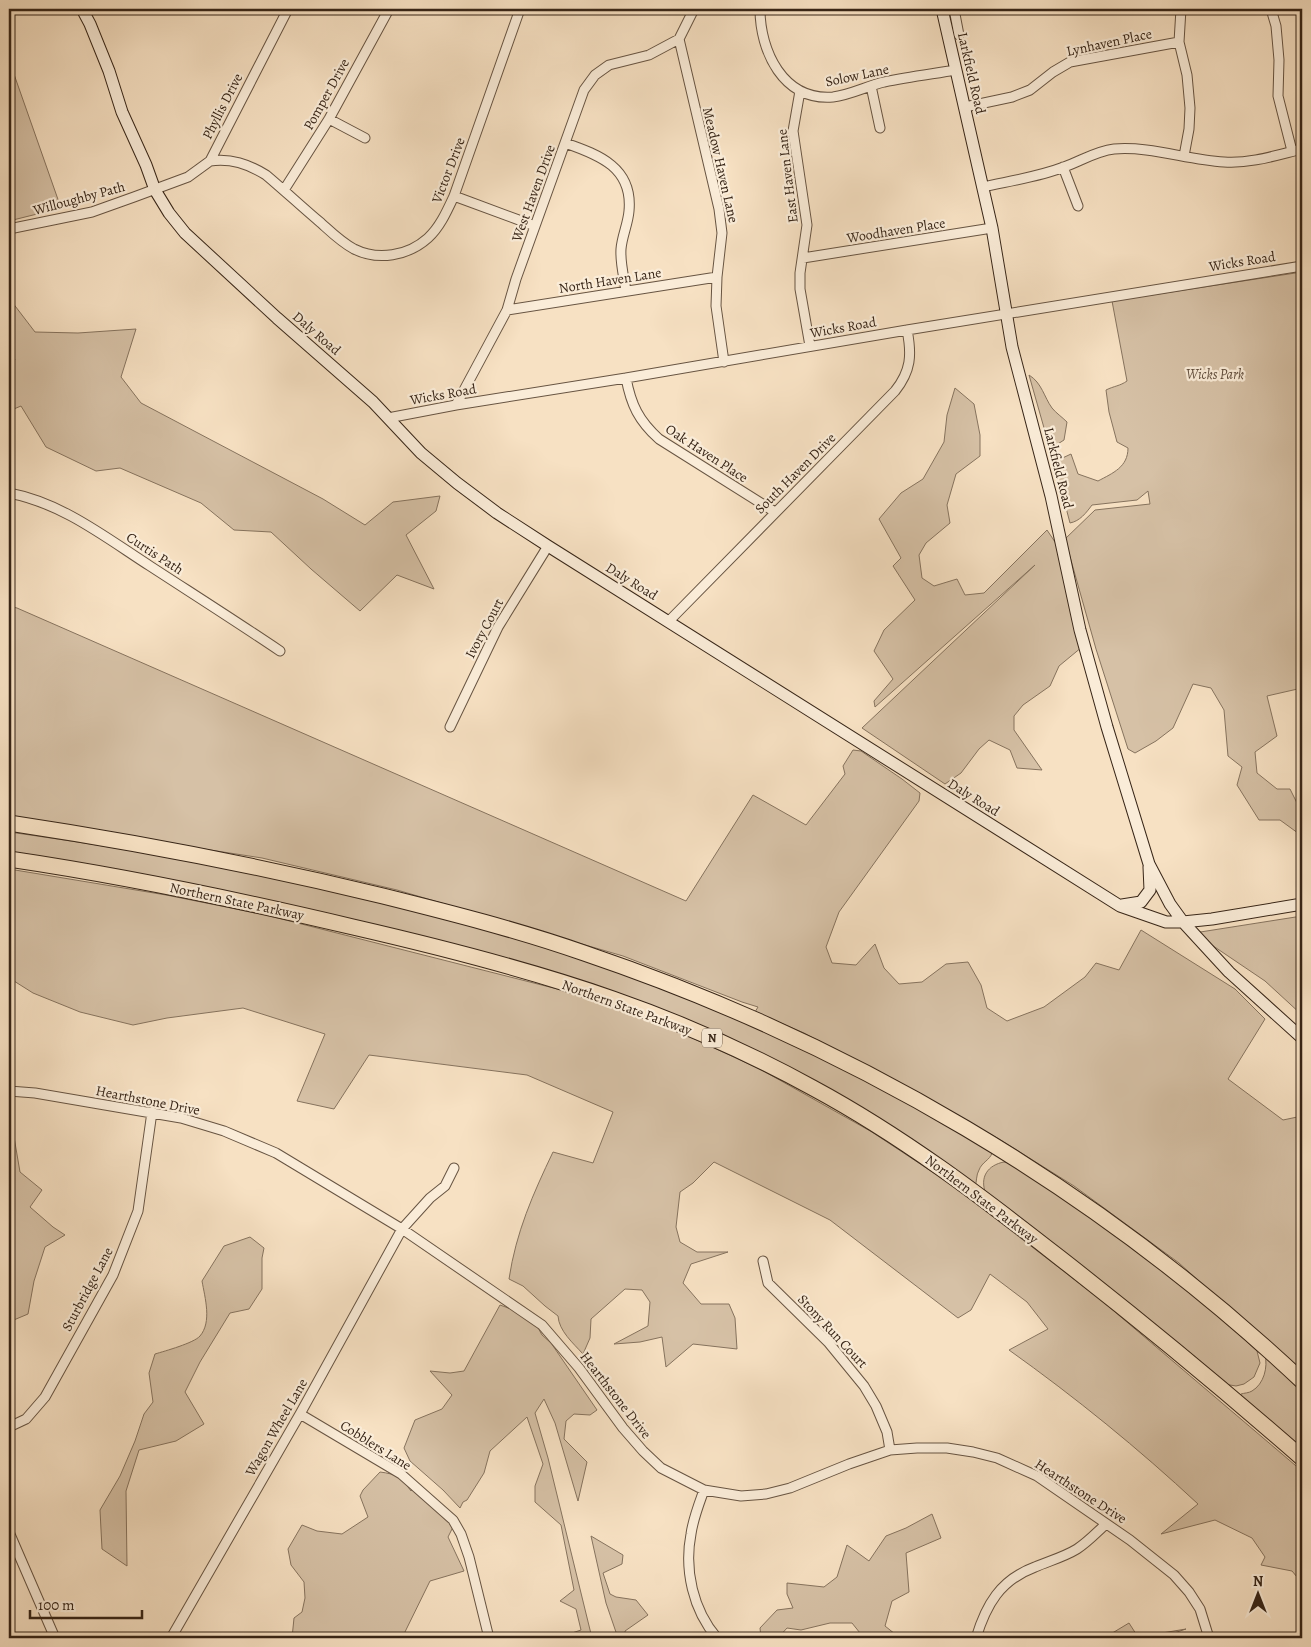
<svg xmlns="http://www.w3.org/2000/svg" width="1311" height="1647" viewBox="0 0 1311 1647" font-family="Alegreya,serif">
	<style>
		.green { fill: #d6c1a6; stroke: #86735e }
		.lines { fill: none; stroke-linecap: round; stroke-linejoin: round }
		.street-casing { stroke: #675442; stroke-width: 11 }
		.secondary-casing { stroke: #372517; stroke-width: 13 }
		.highway-casing { stroke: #372517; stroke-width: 17 }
		.street { stroke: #faecd8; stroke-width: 9 }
		.secondary { stroke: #faecd8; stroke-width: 11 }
		.highway { stroke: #f7e1c3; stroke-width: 15 }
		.labels { text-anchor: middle; stroke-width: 4.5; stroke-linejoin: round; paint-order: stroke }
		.shield { fill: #faecd8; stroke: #726151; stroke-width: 1 }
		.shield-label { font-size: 12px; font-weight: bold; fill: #372517 }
		.street-label { font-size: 14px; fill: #372517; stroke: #faecd8 }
		.park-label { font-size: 14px; font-style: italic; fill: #5f4c3b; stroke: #faecd8 }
	</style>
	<rect width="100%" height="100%" fill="#f7e1c3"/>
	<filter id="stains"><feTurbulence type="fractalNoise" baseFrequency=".004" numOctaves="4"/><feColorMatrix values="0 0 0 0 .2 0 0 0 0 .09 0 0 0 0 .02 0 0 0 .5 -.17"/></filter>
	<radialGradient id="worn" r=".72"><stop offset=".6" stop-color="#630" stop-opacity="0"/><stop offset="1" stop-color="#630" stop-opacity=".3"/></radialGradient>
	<!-- green -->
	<path class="green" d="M9,60L61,208L9,221Z
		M1302,272V688L1267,696L1277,736L1255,752L1257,773L1277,789H1290L1299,807L1302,836L1280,820H1259L1237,785L1242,767L1228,756L1224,710L1211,688L1193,684L1173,728L1156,741L1135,753L1128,749L1096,649L1065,539L1095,510L1150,504L1148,491L1137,500L1092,505C1086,513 1080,521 1070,523L1054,462L1071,454L1078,474L1098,481C1113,473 1128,467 1128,448L1117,442L1109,412L1106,390C1114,386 1120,386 1127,381L1112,301Z
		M9,298L35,332L78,333L136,329L121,377L141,403L323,499L365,525L393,502L440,496L436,511L406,535L434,589L397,575L360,611L311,569L271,532L234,530L201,503L120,468L96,471L46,447L21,406L9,411V360H15L9,345Z
		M1029,375C1042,383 1044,397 1052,408C1056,413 1062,417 1067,422L1064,440L1050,449Z
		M955,388L974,404L980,435V456L956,474L947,505L950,523L926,543L919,555L922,578L934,586L957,579L965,595L984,593L1047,530L1057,545L1082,647L1059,666L1050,686L1023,705L1014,716V730L1042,770L1017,768L1010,750L989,740L979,749L961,773L945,784L862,728L1035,565L875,707L874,701L893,679L874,651L884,630L915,600L893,566L901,558L879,519L901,493L923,479L944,442L947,415Z
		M9,606L17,608L686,901L753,795L806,825L845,774L843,766L853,750L861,751L902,779L920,793L919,801L839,912L826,947L832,963L856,965L875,944L884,968L899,984L922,982L946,964L968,962L981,985L987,1008L1007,1021L1044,1007L1085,977L1096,963L1119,970L1141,930L1235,989L1265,1019L1228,1079L1283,1120L1302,1116V1374L1179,1263L1074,1186L999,1139L906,1087L804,1033L755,1012L758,1007L742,1002L623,956L397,890L262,858L9,819Z
		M9,832C275,869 545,928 791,1041C818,1053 843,1069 869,1083C911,1105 953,1126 992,1153C990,1160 982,1162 979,1170C976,1175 977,1181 975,1187L835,1096L544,972L9,856Z
		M9,869L166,895L266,915L581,995L677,1031L760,1069L872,1132L949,1183L1101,1300L1302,1471V1583L1292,1571L1261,1565L1265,1557L1252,1538L1215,1520L1161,1534L1198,1504C1139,1449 1075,1397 1009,1350L1048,1329L1027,1302L990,1274L971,1310L958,1318L830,1220L714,1162L693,1183L680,1192L676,1227L680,1242L697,1252H728L691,1264L683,1283L701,1304H729L735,1318L737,1349L693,1344L666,1367L662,1337L640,1342L614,1344L648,1326L650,1302L642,1290L625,1289L591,1319L590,1338L583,1354C573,1343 559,1331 558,1316L545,1306L523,1286L509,1279C516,1232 533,1194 553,1152L593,1163L613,1112L527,1075L369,1055L334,1109L297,1101L325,1034L243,1008L167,1018L133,1025L80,1012L33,993L14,981L9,982Z
		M1302,916V1015L1265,981L1194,933Z
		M14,1137L20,1172L42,1190L30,1207L53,1227L65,1235L45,1247L34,1281L28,1314L9,1322V1138Z
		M1004,1162L1013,1164L1100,1223L1199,1298L1257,1351L1260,1363L1254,1377L1244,1384L1236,1386L1224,1384L986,1194C979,1177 988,1165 1004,1162Z
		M250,1237L264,1248L262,1258V1289L249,1309L230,1313L200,1362L185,1392L204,1424L176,1441L139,1450L126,1491L127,1566L102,1549L100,1510L120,1476L135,1441L144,1414L153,1402L149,1373L155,1354C165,1351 194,1343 200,1336C212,1322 205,1298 202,1281L224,1246Z
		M500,1305L511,1309L537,1326L542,1335L551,1343L597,1410L590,1415L574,1414L566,1421L564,1439L587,1462L578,1501L555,1423L544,1399L535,1413L548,1458L592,1638H575L572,1633L581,1630L576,1609L560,1601L574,1590L561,1525L535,1502V1486L543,1464L527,1417L490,1451L484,1473L467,1500L463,1502L460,1508L443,1490L410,1461L404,1448L415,1420L442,1409L452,1395L430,1371L450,1373L464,1371Z
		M1265,1355L1302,1391V1451L1240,1397L1241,1394C1244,1393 1249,1393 1252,1391C1264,1384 1268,1367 1265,1355Z
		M380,1472C396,1474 401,1477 411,1491L413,1488L453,1527L448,1537L464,1571L430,1581L402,1638H292L294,1618L302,1612L305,1598L304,1582L291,1565L288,1549L302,1525L317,1531L342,1534L368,1517L360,1496L363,1490Z
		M932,1514L941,1538L906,1553L909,1592L892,1601L885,1626L900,1638H864L852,1623H830L801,1630L787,1628L778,1638H761L760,1628L777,1610L793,1608L787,1594V1583L824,1587L837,1577L847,1545L869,1561L886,1536L906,1528Z
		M591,1536L623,1555L622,1564L603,1573L610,1594L616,1597L636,1600L648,1615L625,1631L626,1638H618L606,1603Z
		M1129,1623L1138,1637L1186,1629L1159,1638H1104Z"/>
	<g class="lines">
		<!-- street casing -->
		<g class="street-casing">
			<path id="street" d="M694,9L679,39L719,209L722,233L717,277L716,306L724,362
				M760,9C760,51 783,101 833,97C850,95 867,86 884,82C908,77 932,74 956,70
				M954,9L959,35
				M1181,9L1179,42L1187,75L1190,108L1189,129L1184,156
				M1271,9L1276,26L1279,60L1278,96L1292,151
				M871,86L880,128
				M800,91L793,131L807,225L800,273V289L810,346
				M965,107L1012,97L1030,90L1053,72L1070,62L1179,42
				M329,119L365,138
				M565,143C600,155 633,168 629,211C628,224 622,236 621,249C620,263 624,277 626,291
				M210,161C231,158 248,164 266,175C285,191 302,207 321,223C331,232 341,242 354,249C378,261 408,256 428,238C440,227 447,211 454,196L520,9
				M1063,167L1078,206
				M983,187C1010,181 1038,177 1064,167C1081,161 1096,151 1114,149C1151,146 1187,160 1224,162C1250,164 1277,155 1302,149
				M284,190L329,119L389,9
				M454,196L535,226
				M9,229L92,212L134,197L188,177L210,161L288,9
				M803,258L992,228
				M507,310L717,277
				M626,378C631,405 639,421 659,439L775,512
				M456,405L507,310L516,279L584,90L595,75L609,65L649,55L679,39
				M388,418L456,405L626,378L907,330L1302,266
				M9,493C62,503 105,537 150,566C193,594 237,622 280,651
				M669,621L895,391C911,371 912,355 907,330
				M450,727L498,627L548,546
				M9,1091L35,1093L181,1118L224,1131L276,1153L402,1229L542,1325L579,1368L623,1428L643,1451L661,1468L704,1490L741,1496L766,1494L790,1488L849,1464L890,1450L917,1448H947L973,1452L997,1458L1037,1476L1130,1540L1174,1575L1189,1592L1200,1609L1209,1638
				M763,1261L768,1283L828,1342L864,1386L876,1406L887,1432L890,1450
				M300,1414L401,1474L453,1520L461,1534L469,1557L489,1638
				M9,1427L26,1419L45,1397L113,1275L138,1211L152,1112
				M704,1490C699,1504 693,1519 691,1534C684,1570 693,1610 717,1638
				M9,1532L55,1638
				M171,1638L300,1414L402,1229L430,1198L445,1186L454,1168
				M976,1638C986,1605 1000,1580 1035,1567C1049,1561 1064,1557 1077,1549C1088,1542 1097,1532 1106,1524"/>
		</g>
		<!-- secondary casing -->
		<g class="secondary-casing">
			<path id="secondary" d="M82,9L90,24L109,71L122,112L146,165L155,190L169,213L185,233L277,318L373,402L421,453L457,483L497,513L548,546L1120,906L1166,922H1183L1212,919L1302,904
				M942,9L992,228L1012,347L1051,496L1080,630L1107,727L1149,864L1170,904L1183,922L1229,972L1302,1038
				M1122,905L1141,902L1150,890L1149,867"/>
		</g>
		<!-- highway casing -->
		<g class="highway-casing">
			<path id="highway" d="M9,823C135,842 260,866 383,896C451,913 518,930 584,953C850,1043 1097,1188 1302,1381
				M9,859C124,876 239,900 353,927C440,947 528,969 613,999C682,1023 749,1053 813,1088C902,1136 981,1196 1060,1258C1142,1322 1223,1389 1302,1458"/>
		</g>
		<!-- street -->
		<use href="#street" class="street"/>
		<!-- secondary -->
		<use href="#secondary" class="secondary"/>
		<!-- highway -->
		<use href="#highway" class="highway"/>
	</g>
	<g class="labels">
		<!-- shield labels -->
		<rect class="shield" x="702" y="1028.5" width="20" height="19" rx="4"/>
		<g class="shield-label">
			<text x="712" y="1042">N</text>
		</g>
		<!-- street labels -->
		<g class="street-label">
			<text transform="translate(1109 42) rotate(-12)" y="5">Lynhaven Place</text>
			<text transform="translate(972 73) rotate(77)" y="5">Larkfield Road</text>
			<text transform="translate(857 75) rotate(-12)" y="5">Solow Lane</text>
			<text transform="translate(326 94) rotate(-61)" y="5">Pomper Drive</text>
			<text transform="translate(222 106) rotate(-63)" y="5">Phyllis Drive</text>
			<text transform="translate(721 165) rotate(77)" y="5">Meadow Haven Lane</text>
			<text transform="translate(448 170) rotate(-69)" y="5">Victor Drive</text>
			<text transform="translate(787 176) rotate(-97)" y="5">East Haven Lane</text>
			<text transform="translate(533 193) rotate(-70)" y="5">West Haven Drive</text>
			<text transform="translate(79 198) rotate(-15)" y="5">Willoughby Path</text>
			<text transform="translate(896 230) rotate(-9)" y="5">Woodhaven Place</text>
			<text transform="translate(1242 261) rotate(-9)" y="5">Wicks Road</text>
			<text transform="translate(610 280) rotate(-9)" y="5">North Haven Lane</text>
			<text transform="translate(843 327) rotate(-10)" y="5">Wicks Road</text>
			<text transform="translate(317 333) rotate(41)" y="5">Daly Road</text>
			<text transform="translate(443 394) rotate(-10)" y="5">Wicks Road</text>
			<text transform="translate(707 453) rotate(33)" y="5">Oak Haven Place</text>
			<text transform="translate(1059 468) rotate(76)" y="5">Larkfield Road</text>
			<text transform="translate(795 473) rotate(-45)" y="5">South Haven Drive</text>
			<text transform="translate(155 553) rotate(33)" y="5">Curtis Path</text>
			<text transform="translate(632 581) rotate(32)" y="5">Daly Road</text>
			<text transform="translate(484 628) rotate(-62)" y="5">Ivory Court</text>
			<text transform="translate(974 797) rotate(32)" y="5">Daly Road</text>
			<text transform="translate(237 901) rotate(12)" y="5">Northern State Parkway</text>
			<text transform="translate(627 1007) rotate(20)" y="5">Northern State Parkway</text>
			<text transform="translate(148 1100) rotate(11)" y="5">Hearthstone Drive</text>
			<text transform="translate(982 1199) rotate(37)" y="5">Northern State Parkway</text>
			<text transform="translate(87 1289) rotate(-62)" y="5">Sturbridge Lane</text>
			<text transform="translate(833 1331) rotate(47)" y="5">Stony Run Court</text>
			<text transform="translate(616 1395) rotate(52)" y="5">Hearthstone Drive</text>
			<text transform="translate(276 1427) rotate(-60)" y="5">Wagon Wheel Lane</text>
			<text transform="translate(376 1445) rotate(32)" y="5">Cobblers Lane</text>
			<text transform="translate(1081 1491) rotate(33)" y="5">Hearthstone Drive</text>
		</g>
		<!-- park labels -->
		<g class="park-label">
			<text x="1215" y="379">Wicks Park</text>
		</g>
	</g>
	<!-- margin -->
	<rect width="1311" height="1647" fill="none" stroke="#f7e1c3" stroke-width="30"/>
	<rect x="10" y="10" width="1291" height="1627" fill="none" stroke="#372517" stroke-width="2.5"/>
	<rect x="15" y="15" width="1281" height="1617" fill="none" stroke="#372517"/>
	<!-- north arrow -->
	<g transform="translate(1258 1594)" stroke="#faecd8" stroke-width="4" paint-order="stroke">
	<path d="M0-4L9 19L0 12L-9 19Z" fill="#372517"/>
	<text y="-8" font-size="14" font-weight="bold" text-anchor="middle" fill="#372517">N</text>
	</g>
	<!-- scale -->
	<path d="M30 1610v8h112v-8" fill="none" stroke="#372517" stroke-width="2.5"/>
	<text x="38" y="1610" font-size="15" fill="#372517" stroke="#faecd8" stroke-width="4" paint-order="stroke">100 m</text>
	<rect width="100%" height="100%" filter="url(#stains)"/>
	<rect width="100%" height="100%" fill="url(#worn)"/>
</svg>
